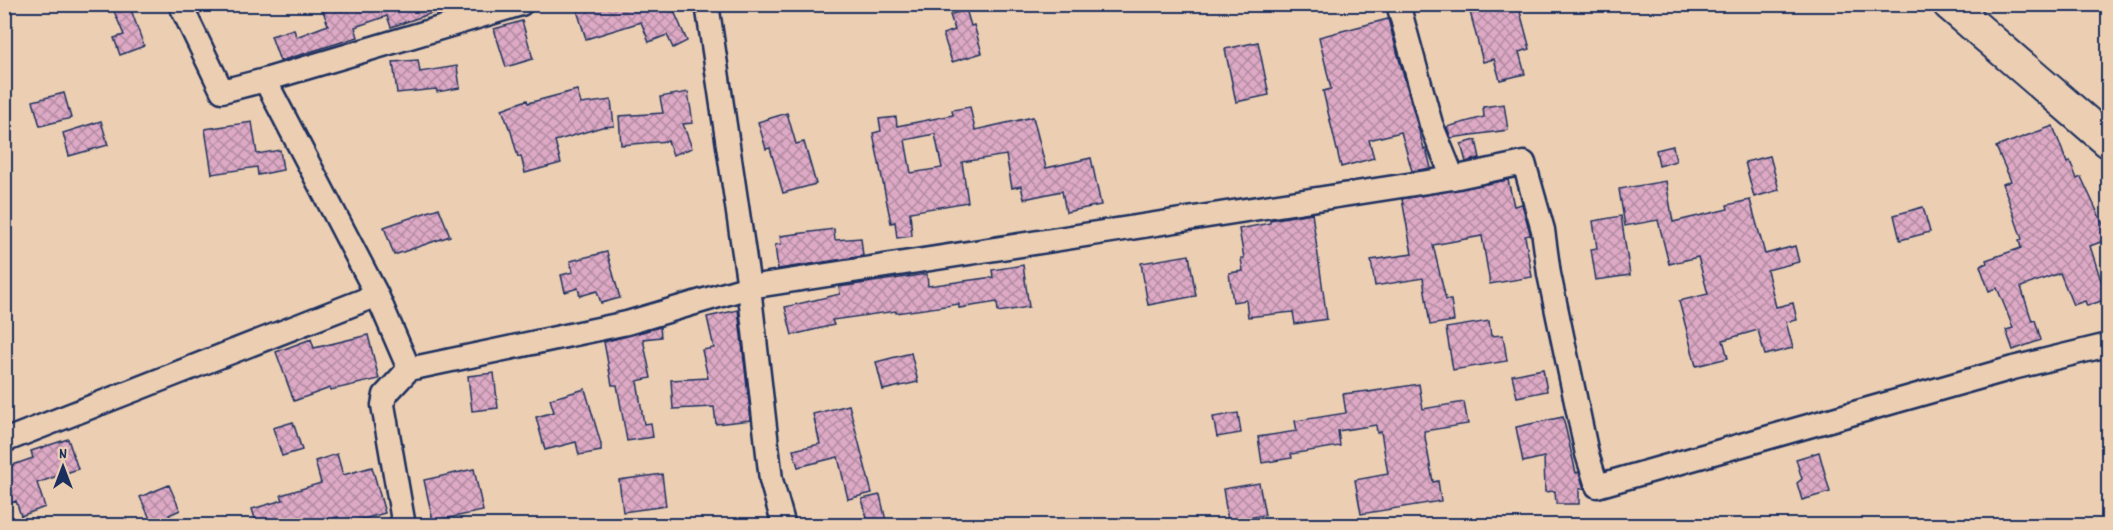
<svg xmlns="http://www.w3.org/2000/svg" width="2113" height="530" viewBox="0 0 2113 530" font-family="Dekko,sans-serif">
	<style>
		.building { fill: url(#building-cross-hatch); stroke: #1b2f5e; stroke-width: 1.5; fill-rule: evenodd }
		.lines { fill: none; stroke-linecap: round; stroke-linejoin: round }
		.street-casing { stroke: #1b2f5e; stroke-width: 27 }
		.secondary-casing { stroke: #1b2f5e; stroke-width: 36 }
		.street { stroke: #eccfb3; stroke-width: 22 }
		.secondary { stroke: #eccfb3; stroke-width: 32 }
	</style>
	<defs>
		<pattern id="building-cross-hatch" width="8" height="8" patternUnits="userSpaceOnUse" patternTransform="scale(1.5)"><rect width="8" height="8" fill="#dda9c4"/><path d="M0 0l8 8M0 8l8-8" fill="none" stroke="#b28aa2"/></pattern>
	</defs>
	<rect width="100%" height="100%" fill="#eccfb3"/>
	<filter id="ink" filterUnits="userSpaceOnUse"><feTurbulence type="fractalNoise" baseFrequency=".0167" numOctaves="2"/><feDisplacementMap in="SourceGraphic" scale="12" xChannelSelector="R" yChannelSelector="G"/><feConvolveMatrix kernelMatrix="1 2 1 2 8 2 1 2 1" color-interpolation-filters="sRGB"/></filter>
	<g filter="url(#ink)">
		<!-- building -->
		<path class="building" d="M111,4H129L144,46L120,55L114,38L124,35Z
			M332,4H339L341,11L359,4H449L450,7L391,27L387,16L355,27L358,37L280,61L271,36L294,29L296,37L328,25L322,8Z
			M575,4H671L687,41L673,48L667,35L649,42L641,22L586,39Z
			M1468,4H1518L1530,49L1519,52L1525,74L1500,80L1494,59L1483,62Z
			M966,9L971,26L974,25L982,53L952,62L943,34L955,30L950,15Z
			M1388,19L1424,149L1426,148L1431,168L1412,171L1401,132L1369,140L1374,158L1341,167L1323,91L1331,89L1319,37Z
			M522,21L533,59L506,67L494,29Z
			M1258,42L1269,95L1236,102L1225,49Z
			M418,60L420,72L457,66L460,88L437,92L436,89L397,93L393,62Z
			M577,90L581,104L611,100L614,126L602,127L555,141L561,163L525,173L521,156L518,157L510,128H509L502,109L527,100L528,103Z
			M688,92L693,123L683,124L692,148L673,155L668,141L621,145L619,116L663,113L660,97Z
			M64,93L71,118L40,126L33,101Z
			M1504,104L1508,130L1451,138L1447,127L1484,117L1483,107Z
			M970,107L975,130L1033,117L1046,168L1091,158L1101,205L1066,212L1062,191L1024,199L1021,186L1012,188L1006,155L962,162L968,202L910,212L912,236L897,238L895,222L891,223L873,133L881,131L879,119L896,117L897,126L953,115L952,110ZM935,134L942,168L911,173L905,140Z
			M787,113L796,144L804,142L816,184L783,193L770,148L766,149L758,122Z
			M101,121L108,145L69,156L63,133Z
			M252,122L257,154L280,150L283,170L258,175L257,167L212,174L205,129Z
			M2053,126L2067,163L2070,161L2077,179L2081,177L2109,237V239L2090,246L2107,299L2087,306L2085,301L2073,305L2060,273L2021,287L2032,321L2035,320L2041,340L2013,350L2006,330L2013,328L2005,307L1997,288L1989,291L1980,266L1987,263L1986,260L2021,248L2019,240L2022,239L2003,184L2011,181L1996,147Z
			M1476,140L1480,158L1466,162L1461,144Z
			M1673,146L1676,161L1659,166L1656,150Z
			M1770,156L1779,190L1754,197L1745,162Z
			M1508,180L1514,206L1522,204L1530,233V235L1525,236L1532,277L1490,284L1482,236L1433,245L1446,300H1451L1454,321L1430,325L1423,278L1375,286L1371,260L1412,254L1402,199Z
			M1666,181L1673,222L1728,209L1727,205L1750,200L1765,254L1795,246L1799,262L1767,270L1776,307L1793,303L1797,320L1786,322L1793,348L1765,355L1758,330L1723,340L1728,358L1696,366L1679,301L1708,294L1698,257L1669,264L1658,220L1625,226L1619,189Z
			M1923,207L1930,232L1900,240L1894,215Z
			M439,208L450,236L394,255L384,227Z
			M1312,213L1327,319L1295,324L1293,312L1248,317L1246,300L1233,302L1229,273L1243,271L1241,258H1244L1239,229L1270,223V220Z
			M1621,216L1630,275L1596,280L1591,249L1597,248L1593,221Z
			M834,229L835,240L861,238L863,256L778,269L775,245L781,244L780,236Z
			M607,252L620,298L601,303L597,291L580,296L578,288L565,292L561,275L573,272L570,261Z
			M1189,255L1196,296L1148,305L1141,263Z
			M1023,265L1029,307L998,312L997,302L959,308V304L896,313V311L832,320L834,325L792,335L785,307L840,294L839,287L927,274L928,286L993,277L992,270Z
			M738,310L751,420L716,424L714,407L673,409L671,380L708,378L702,350L714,348L707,317Z
			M1489,321L1491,336L1503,335L1507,361L1453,370L1446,328Z
			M660,327L661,337L643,339L651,378L637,381L644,424L651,423L653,437L627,441L617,385H612L604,342Z
			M368,335L379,379L331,390L330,388L294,401L276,352L311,339L314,348Z
			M911,353L918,382L883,390L876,362Z
			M1543,369L1547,391L1517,397L1512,375Z
			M494,373L498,408L472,411L468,376Z
			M1419,384L1423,409L1464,402L1468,424L1424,431L1433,482L1438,481L1441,501L1361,514L1355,480L1388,474L1381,432L1377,433L1376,425L1338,431L1340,446L1291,454L1292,458L1262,463L1258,437L1297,431L1295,421L1346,413L1343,394L1368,391V392Z
			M585,389L601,444V451L579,455L576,442L545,450L536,417L554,412L550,399Z
			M849,405L872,493L848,499L838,457L798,467L793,450L820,444L813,414Z
			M1238,413L1241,433L1217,437L1213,417Z
			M1563,417L1576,473L1579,472L1584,489H1579V504H1556L1555,491L1545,492L1544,457L1523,462L1516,427Z
			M293,422L302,450L282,456L273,428Z
			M68,439L78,469L37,483L45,507L21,516L16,501L4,506V468L33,458L31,451Z
			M1819,452L1830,492L1802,500L1797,483L1802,479L1796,459Z
			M337,454L343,475L372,467L385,513L342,525L338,517L310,525H257L252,509L283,500L281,495L321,483L315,461Z
			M474,469L483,511L433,521L424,480Z
			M662,474L666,506L623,512L619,480Z
			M1259,483L1265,515L1228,521L1223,489Z
			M169,485L180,510L169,515L175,525H153L140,497Z
			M880,495L887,525H869L862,499Z"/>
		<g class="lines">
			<!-- street casing -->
			<g class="street-casing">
				<path id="street" d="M180,4L222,91L265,80L377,295L409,369L385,395L383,405L404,526
					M707,4L749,287L771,480L784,526
					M1398,4L1431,124L1453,178
					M265,80L521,4
					M409,369L627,323L749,287L1453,178L1524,163L1543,230L1549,274L1587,454L1597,486L2013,368L2108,345
					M4,441L377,295"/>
			</g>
			<!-- secondary casing -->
			<g class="secondary-casing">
				<path id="secondary" d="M1949,4L2108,141"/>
			</g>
			<!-- street -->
			<use href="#street" class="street"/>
			<!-- secondary -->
			<use href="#secondary" class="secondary"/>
		</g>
	</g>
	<!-- margin -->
	<rect width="2113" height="530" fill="none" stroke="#eccfb3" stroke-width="24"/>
	<rect x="12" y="12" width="2089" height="506" fill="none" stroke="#1b2f5e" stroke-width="2" filter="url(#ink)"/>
	<!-- north arrow -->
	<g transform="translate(63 467)" stroke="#eccfb3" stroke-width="4.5" paint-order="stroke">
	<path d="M0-4.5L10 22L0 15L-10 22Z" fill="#1b2f5e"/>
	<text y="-9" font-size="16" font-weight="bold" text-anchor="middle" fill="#1b2f5e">N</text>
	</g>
</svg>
